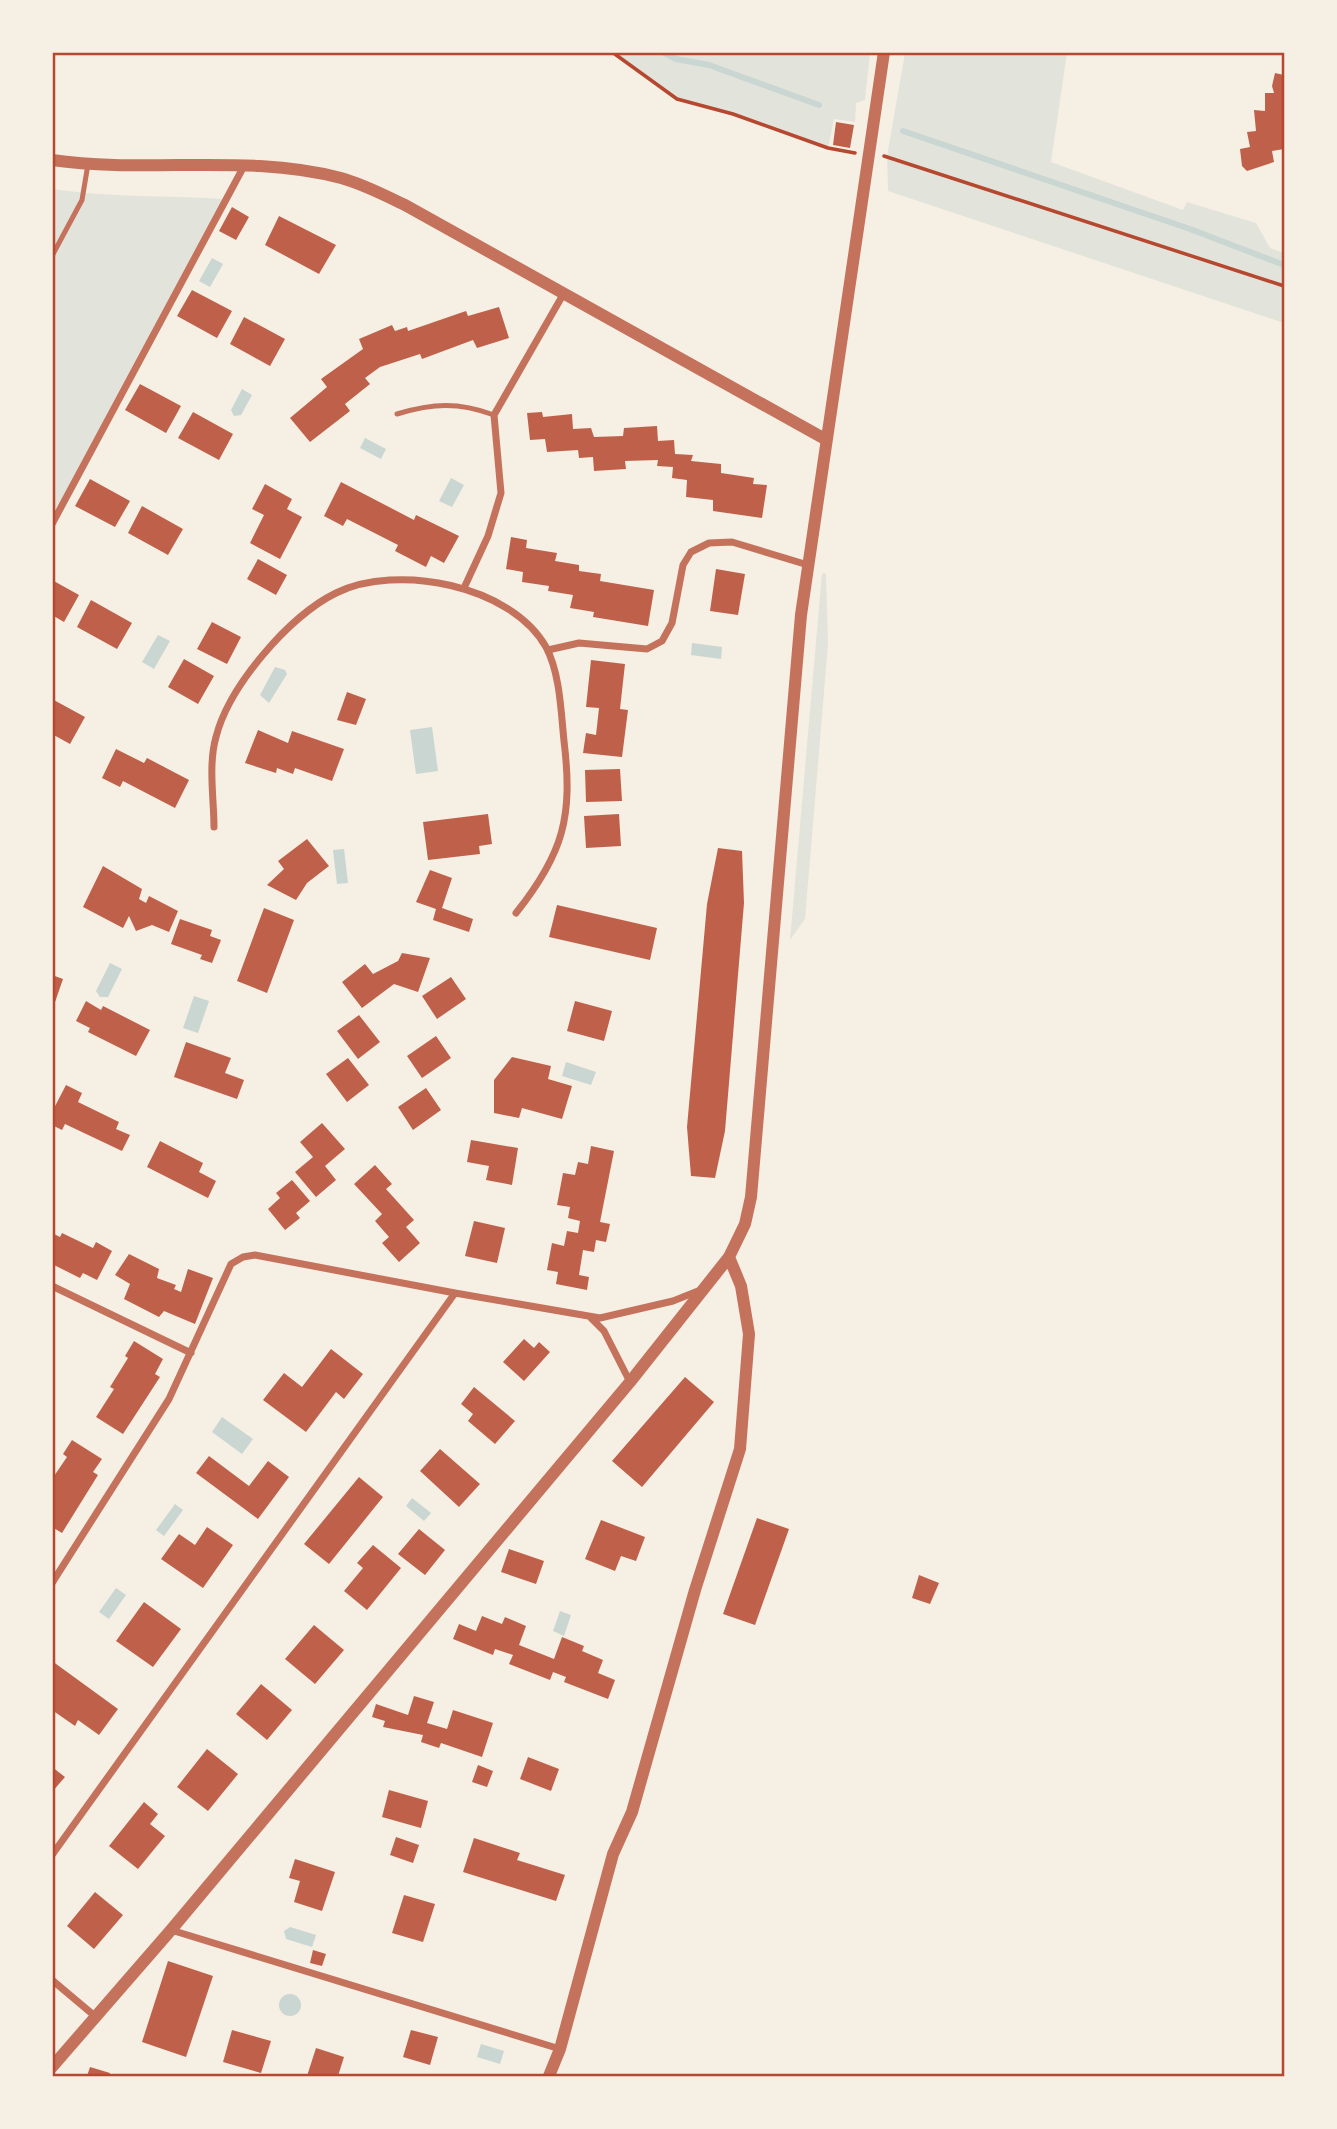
<svg xmlns="http://www.w3.org/2000/svg" width="1337" height="2129" viewBox="0 0 1337 2129" font-family="'Crimson Pro',serif">
	<style>
		.green { fill: #e2e4dc }
		.water { fill: #c9d6d2 }
		.lines { fill: none; stroke-linecap: round; stroke-linejoin: round }
		.stream { stroke: #c9d6d2; stroke-width: 6 }
		.building { fill: #bf614a }
		.path { stroke: #b5482f; stroke-width: 3.5 }
		.service { stroke: #c5725c; stroke-width: 5 }
		.minor { stroke: #c5725c; stroke-width: 7 }
		.tertiary { stroke: #c5725c; stroke-width: 12 }
		.neatline { fill: none; stroke: #b5482f; stroke-width: 2.5 }
	</style>
	<rect width="100%" height="100%" fill="#f6efe4"/>
	<!-- green -->
	<path class="green" d="M612,53H870L865,100L856,103L855,122L834,119L828,148L733,114L677,99Z
		M905,53H1067L1051,162L1183,210L1187,202L1256,223L1270,248L1284,253V323L888,191L887,156Z
		M53,189C110,198 167,195 225,199L53,519Z
		M822,573L826,574L828,644L805,919L790,940Z"/>
	<!-- water -->
	<path class="water" d="M212,258L223,264L210,287L199,281Z
		M242,389L252,395L241,415L234,416L231,410Z
		M365,438L386,449L381,459L360,448Z
		M451,478L464,485L452,507L439,501Z
		M158,635L170,641L154,669L142,662Z
		M692,643L722,647L721,659L691,655Z
		M275,667L285,670L287,674L269,703L260,695Z
		M432,727L438,771L416,774L410,730Z
		M344,849L348,883L337,884L333,850Z
		M110,963L122,969L108,997H100L96,991Z
		M194,996L209,1001L198,1033L183,1028Z
		M566,1062L596,1072L591,1085L562,1076Z
		M222,1417L253,1439L242,1454L212,1432Z
		M412,1498L431,1513L424,1521L406,1506Z
		M175,1504L183,1510L164,1536L156,1530Z
		M116,1588L126,1595L109,1619L99,1612Z
		M560,1611L571,1615L564,1636L553,1631Z
		M290,1927L316,1935L312,1947L286,1939L284,1931Z
		M279 2005a11 11 0 1 1 22 0a11 11 0 1 1-22 0Z
		M481,2044L504,2051L500,2064L477,2057Z"/>
	<g class="lines">
		<!-- stream -->
		<path class="stream" d="M663,52L676,59L709,65L819,105
			M903,131L1190,229L1284,265"/>
	</g>
	<!-- building -->
	<path class="building" d="M1275,73L1284,75V149L1272,151L1274,162L1247,171L1242,166L1240,149L1250,147L1247,132L1256,131L1254,110L1265,111V93H1274L1272,86Z
		M836,122L854,125L850,148L833,145Z
		M232,207L249,217L236,240L219,231Z
		M279,216L336,245L319,274L265,245Z
		M192,290L232,311L217,338L177,316Z
		M499,307L509,338L477,348L473,340L422,359L420,354L380,367L365,378L370,384L345,404L350,411L310,442L290,418L327,387L321,379L363,349L359,339L392,325L395,331L407,327L408,331L466,311L468,316Z
		M244,317L285,339L270,366L230,344Z
		M140,384L181,406L166,433L125,410Z
		M193,412L233,434L219,460L178,438Z
		M542,412L543,417L572,414L573,429L591,428L594,437L623,436L624,428L657,426L658,441L674,440L675,454L693,455L691,461L721,464V473L754,478L753,484L767,485L762,518L713,511V500L686,497L687,480L672,478L673,467L657,466L658,460L625,461L626,469L594,471L593,457L579,458L578,450L547,452L545,439L530,440L527,413Z
		M90,479L130,501L115,527L75,506Z
		M341,482L414,520L416,515L459,536L444,563L431,556L426,567L395,551L398,545L347,519L343,526L324,516Z
		M265,484L292,499L287,509L302,517L280,559L250,543L264,515L252,509Z
		M142,506L183,529L168,555L128,533Z
		M511,537L527,540L526,548L557,553L555,561L579,565V571L601,574L600,581L654,590L648,626L593,617L594,612L570,608L573,595L548,591L549,586L522,582L523,572L506,569Z
		M258,559L287,575L276,595L247,579Z
		M716,569L745,574L738,615L710,611Z
		M52,580L79,595L64,622L52,615Z
		M91,600L132,623L117,649L77,627Z
		M212,622L241,637L227,664L197,649Z
		M184,659L214,676L198,704L168,687Z
		M591,660L625,664L620,709L628,710L622,757L583,753L586,733L596,735L599,708L586,707Z
		M347,692L366,699L356,725L337,720Z
		M52,699L85,717L70,744L52,734Z
		M258,730L288,743L292,731L344,749L332,781L295,768L293,774L277,768L276,773L245,763Z
		M116,749L144,763L147,758L189,780L175,808L123,781L120,787L102,778Z
		M620,769L622,801L586,802L585,770Z
		M488,814L492,844L479,846L480,854L428,860L423,822Z
		M619,814L621,846L586,848L584,816Z
		M307,839L329,866L307,883L296,900L267,885L284,869L278,861Z
		M718,848L742,851L744,903L725,1131L715,1178L691,1176L687,1127L707,904Z
		M103,866L142,889L139,899L146,903L149,896L178,911L169,932L152,925L136,931L129,916L123,928L83,907Z
		M430,870L452,878L442,908L473,919L469,932L433,920L436,909L416,902Z
		M557,905L657,928L650,960L549,937Z
		M264,908L294,920L267,993L237,981Z
		M180,919L212,930L210,936L221,940L212,963L200,959L202,955L171,944Z
		M402,953L430,958L418,992L394,984L362,1008L342,982L365,964L373,974L398,961Z
		M52,975L63,979L53,1008H52Z
		M451,977L466,999L437,1019L422,996Z
		M86,1001L101,1010L103,1006L150,1030L136,1056L88,1032L90,1028L76,1021Z
		M575,1001L612,1011L604,1041L567,1031Z
		M359,1015L380,1042L358,1059L337,1031Z
		M436,1036L451,1058L422,1078L407,1056Z
		M186,1042L231,1058L225,1073L244,1080L237,1099L174,1077Z
		M512,1057L551,1066L548,1079L572,1086L562,1119L522,1108L519,1118L494,1113V1080Z
		M348,1058L369,1085L347,1102L326,1074Z
		M66,1085L82,1093L78,1102L119,1122L116,1129L130,1135L122,1151L65,1124L62,1130L52,1125V1112Z
		M426,1088L441,1110L413,1130L398,1107Z
		M322,1123L345,1149L325,1166L336,1180L316,1197L295,1172L313,1157L300,1142Z
		M471,1140L518,1148L512,1185L486,1180L489,1166L467,1162Z
		M160,1141L203,1163L199,1172L216,1181L208,1198L147,1167Z
		M591,1146L614,1151L600,1222L610,1224L606,1242L596,1240L594,1252L583,1250L579,1275L589,1277L587,1290L556,1284L558,1272L547,1270L552,1243L564,1246L567,1231L578,1233L580,1221L568,1218L570,1207L557,1205L563,1173L575,1175L578,1162L588,1164Z
		M375,1165L392,1184L386,1189L414,1220L406,1227L420,1243L399,1262L382,1243L389,1237L375,1221L382,1214L354,1184Z
		M292,1180L310,1201L296,1213L300,1218L285,1230L268,1209L280,1198L276,1193Z
		M474,1221L505,1228L497,1263L465,1256Z
		M52,1233L60,1237L62,1233L93,1248L96,1242L112,1251L97,1280L83,1273L80,1278L52,1264Z
		M129,1254L159,1269L157,1278L176,1285L174,1289L181,1292L188,1269L213,1278L195,1324L164,1311L159,1317L124,1299L130,1284L115,1275Z
		M524,1339L534,1348L539,1342L550,1352L524,1381L503,1362Z
		M134,1341L163,1359L155,1374L160,1377L123,1434L96,1417L114,1389L110,1387L128,1358L125,1356Z
		M331,1349L363,1374L344,1399L336,1392L306,1432L263,1400L284,1373L302,1387Z
		M685,1377L714,1402L642,1487L612,1461Z
		M474,1387L515,1421L495,1444L468,1421L473,1414L461,1404Z
		M72,1440L102,1459L93,1472L98,1475L62,1533L52,1527V1479L67,1457L63,1454Z
		M440,1449L480,1484L459,1507L420,1471Z
		M209,1456L249,1486L268,1461L289,1477L258,1519L196,1473Z
		M359,1477L383,1497L329,1564L304,1544Z
		M757,1518L789,1529L755,1625L723,1614Z
		M601,1520L645,1537L636,1561L621,1556L615,1571L585,1559Z
		M207,1527L233,1545L203,1588L161,1559L179,1534L195,1545Z
		M419,1529L445,1550L425,1575L398,1554Z
		M373,1545L401,1568L367,1610L344,1591L363,1568L357,1563Z
		M509,1549L544,1561L536,1584L501,1572Z
		M919,1575L939,1583L930,1604L912,1598Z
		M144,1602L181,1629L153,1667L116,1641Z
		M482,1616L502,1624L505,1617L526,1626L519,1645L554,1659L562,1637L584,1646L582,1651L603,1660L598,1673L615,1680L608,1699L564,1682L566,1677L553,1672L550,1680L509,1664L513,1655L495,1649L493,1655L453,1639L459,1624L476,1631Z
		M314,1625L344,1650L315,1684L285,1659Z
		M52,1661L118,1709L99,1735L78,1720L75,1726L52,1710Z
		M261,1684L292,1710L267,1740L236,1714Z
		M414,1696L434,1702L427,1723L447,1729L453,1710L493,1723L482,1757L441,1743L439,1748L421,1742L423,1735L383,1727L385,1721L372,1717L376,1704L408,1715Z
		M207,1749L238,1774L208,1811L177,1787Z
		M528,1757L559,1769L551,1791L520,1779Z
		M478,1765L493,1771L487,1787L472,1782Z
		M52,1767L65,1777L52,1792Z
		M389,1790L428,1801L421,1828L382,1817Z
		M144,1802L158,1814L150,1824L165,1836L138,1869L109,1846Z
		M396,1837L419,1845L413,1863L390,1855Z
		M474,1838L520,1853L517,1860L565,1875L556,1901L463,1872Z
		M295,1859L335,1872L322,1911L294,1902L300,1881L289,1878Z
		M95,1892L123,1915L94,1949L67,1926Z
		M404,1895L435,1904L423,1942L392,1933Z
		M313,1950L326,1954L322,1966L310,1963Z
		M168,1961L213,1976L186,2057L142,2042Z
		M232,2030L271,2041L261,2073L223,2062Z
		M411,2030L438,2037L430,2065L403,2057Z
		M316,2048L344,2057L338,2076H307Z
		M90,2067L110,2073L109,2076H87Z"/>
	<g class="lines">
		<!-- path -->
		<path class="path" d="M612,52L677,99L733,114L828,148L855,153
			M884,156L1284,286"/>
		<!-- service -->
		<path class="service" d="M52,256L82,200L88,164
			M397,414C433,403 459,402 494,415"/>
		<!-- minor -->
		<path class="minor" d="M52,524L244,166
			M464,588L488,536L501,493L494,415L564,293
			M548,650L579,643L647,649L662,641L672,623L683,565L691,552L709,543L732,542L808,565
			M214,827C214,799 208,765 216,737C229,686 289,616 336,593C397,563 511,585 546,647C560,673 561,712 564,741C573,816 564,853 516,913
			M52,1286L191,1353
			M591,1318L604,1331L630,1382
			M52,1583L169,1399L231,1264L243,1257L255,1255L455,1293
			M52,1855L455,1293L600,1318L673,1301L698,1291
			M171,1930L560,2049
			M52,1980L96,2017"/>
		<!-- tertiary -->
		<path class="tertiary" d="M52,160C148,174 247,153 341,178C363,184 384,195 405,205L825,439
			M52,2067L171,1930L630,1382L729,1257L745,1224L751,1197L801,615L884,52
			M549,2076L560,2049L613,1854L632,1812L695,1590L740,1449L749,1334L741,1286L729,1257"/>
	</g>
	<!-- border -->
	<rect width="1337" height="2129" fill="none" stroke="#f6efe4" stroke-width="108"/>
	<rect x="54" y="54" width="1229" height="2021" class="neatline"/>
</svg>
